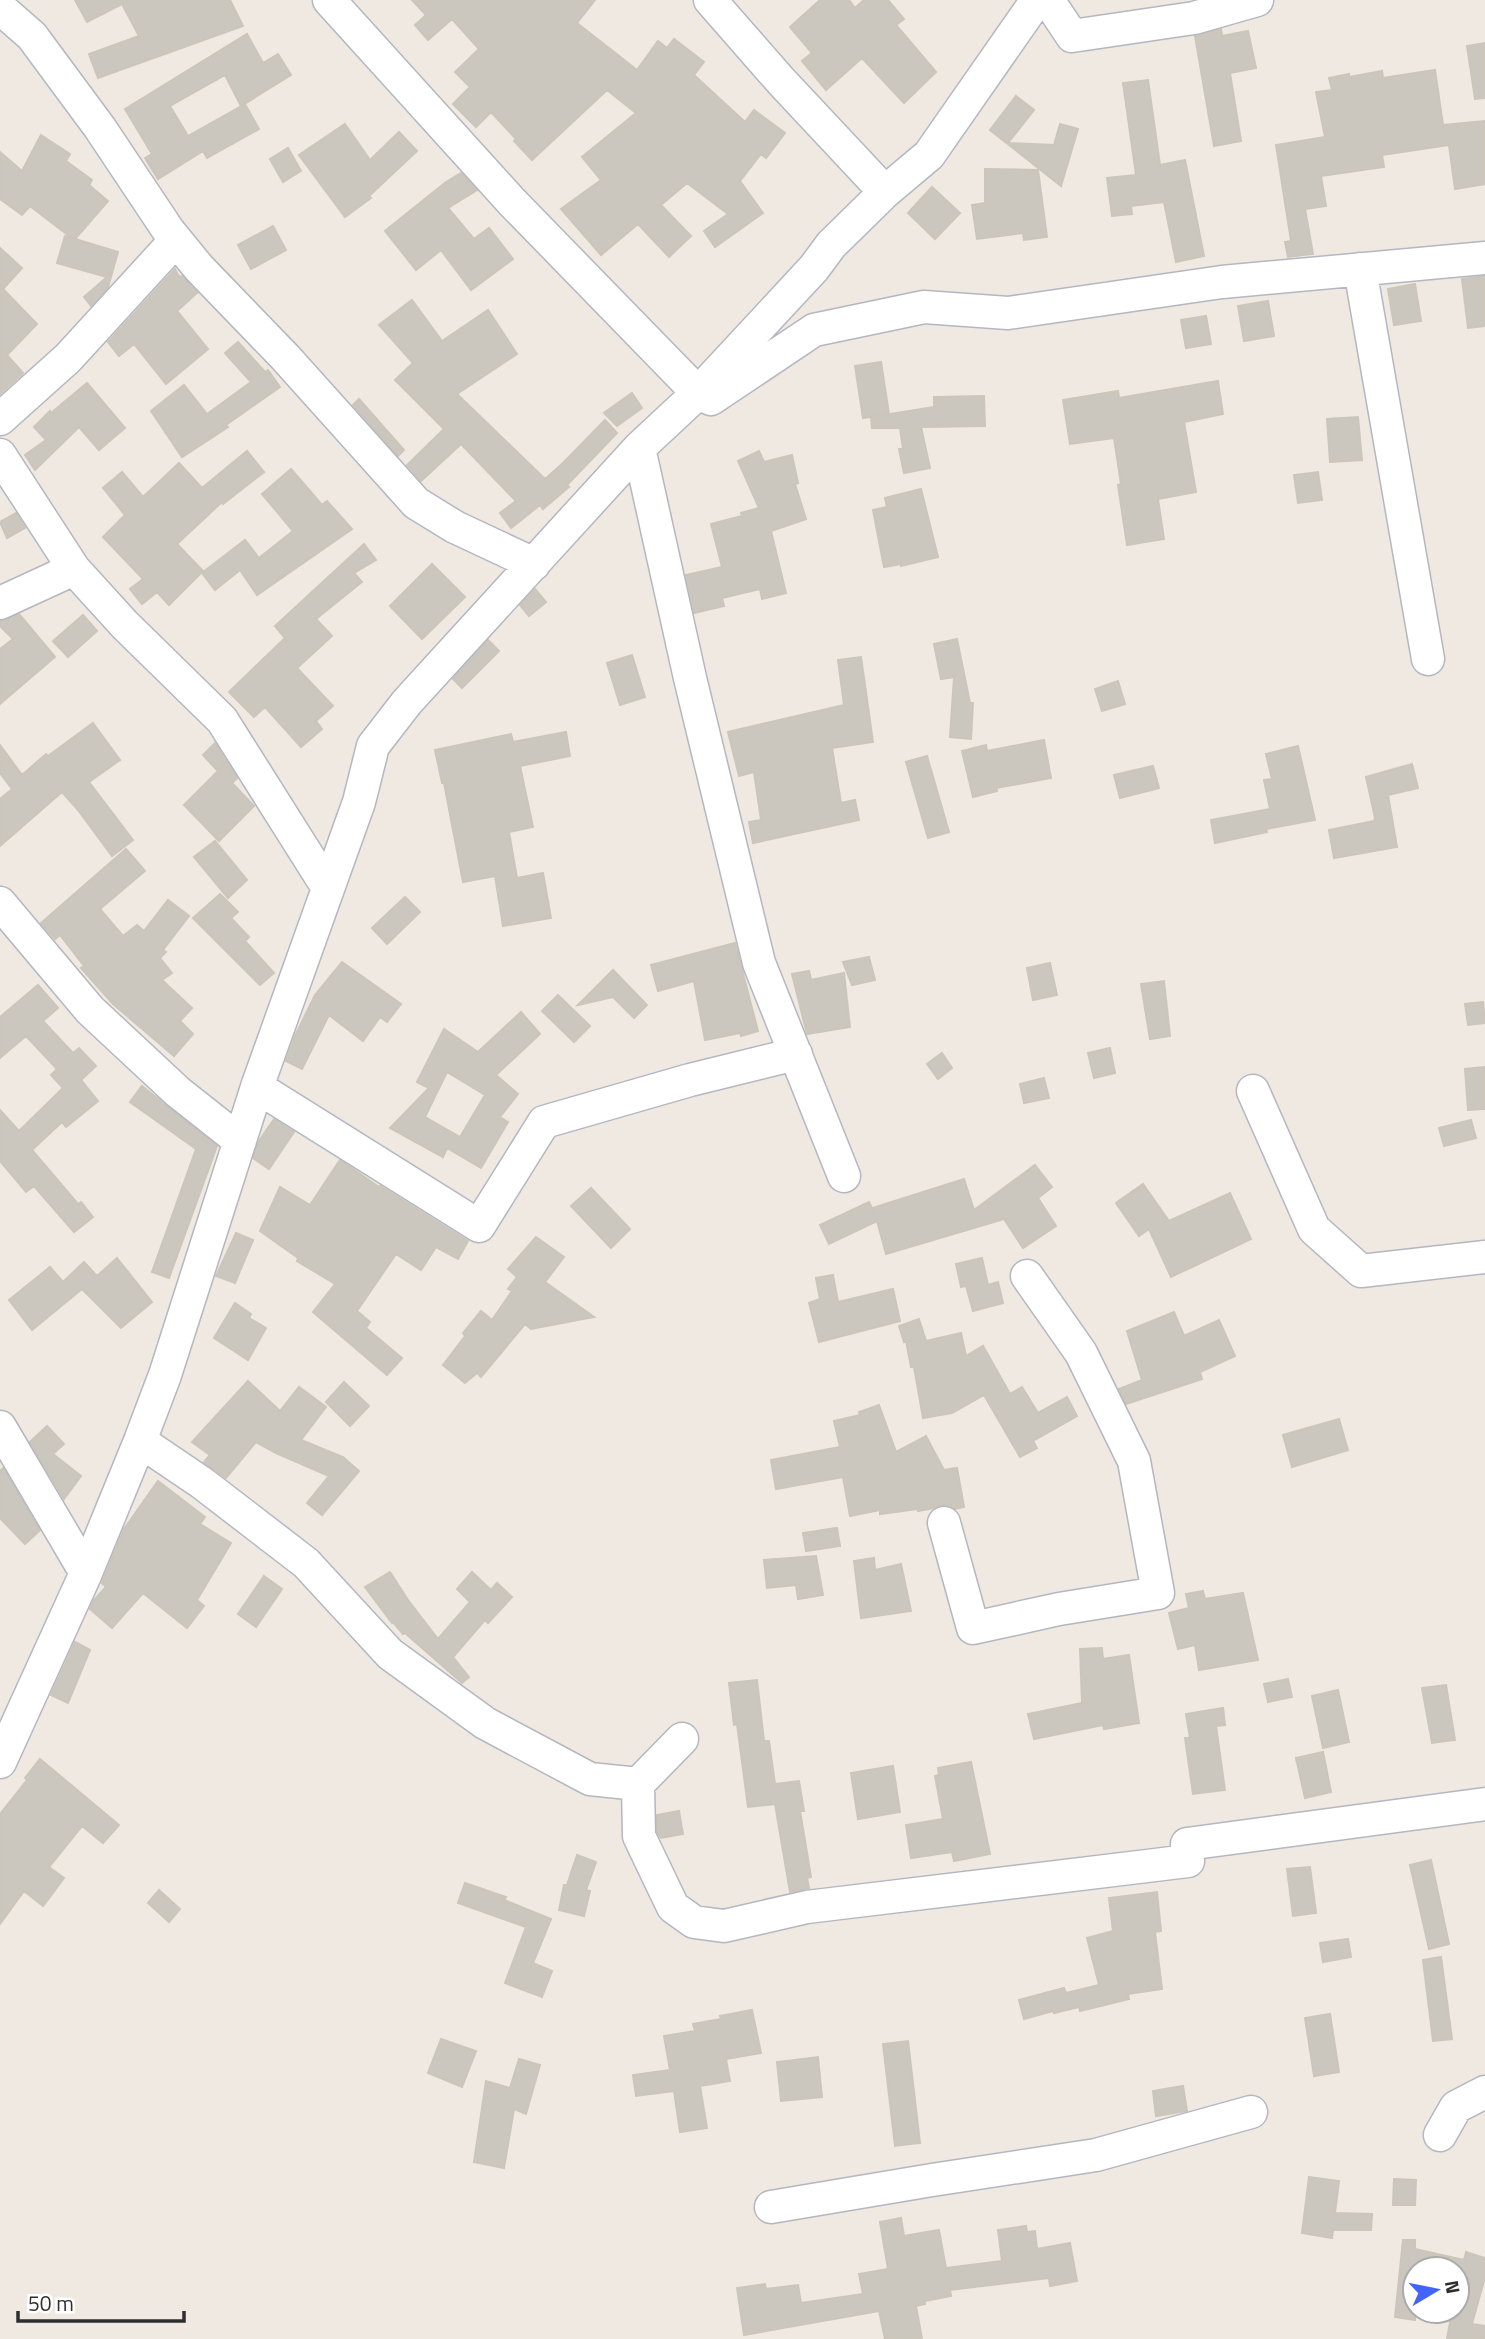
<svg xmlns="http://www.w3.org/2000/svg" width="1485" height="2339" viewBox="0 0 1485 2339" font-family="'Titillium Web',sans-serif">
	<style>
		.building { fill: #cbc7bf; stroke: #cbc5ba; stroke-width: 2; fill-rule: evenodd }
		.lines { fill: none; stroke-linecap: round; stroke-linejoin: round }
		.minor-casing { stroke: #b4b7c1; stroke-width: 35 }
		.minor { stroke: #fff; stroke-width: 32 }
	</style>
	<rect width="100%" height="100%" fill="#efe9e1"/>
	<!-- building -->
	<path class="building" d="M75,0H230L243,26L98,78L89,54L139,36L122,4L87,22Z
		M412,0H595L577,23L637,70L658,41L667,48L674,39L704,62L694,75L745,122L754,110L785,133L766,158L761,154L740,181L763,213L715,247L704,231L728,214L687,183L661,205L691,236L669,257L638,224L601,255L561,209L601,180L582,157L636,113L607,90L532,160L514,141L516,139L491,112L476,127L453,104L470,87L455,72L479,49L452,19L428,40L415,25L426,15Z
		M820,0H849L855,8L864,0H888L904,19L896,25L936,72L904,103L862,58L826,90L802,61L812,53L790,27Z
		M1221,29L1222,36L1248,31L1256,68L1230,73L1241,141L1214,146L1195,36Z
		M247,34L263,63L278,54L291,75L241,106L225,75L170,106L188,136L245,104L259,129L207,158L203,151L158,179L145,158L152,154L125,109Z
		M1485,43V98L1475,99L1467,46Z
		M1435,70L1443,125L1485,121V184L1455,189L1449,145L1382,155L1384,167L1321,176L1326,206L1305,209L1313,254L1288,257L1285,242L1291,241L1276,145L1325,137L1316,92L1332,90L1329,78L1349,74V77L1382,71L1383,78Z
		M1148,80L1160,165L1185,160L1204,256L1176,262L1164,202L1131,206L1132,214L1112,216L1107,178L1136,175L1123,83Z
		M1016,96L1034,110L1008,143L1054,145L1060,124L1078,129L1061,186L990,130Z
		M345,124L370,160L399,132L417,151L369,196L371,198L345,217L299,155Z
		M41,135L70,154L66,161L92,180L89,185L108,201L75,239L118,252L108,287L91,306L84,297L107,277L57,263L65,236L73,239L30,206L22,215L0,199V152L22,171Z
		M288,148L301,171L283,182L270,159Z
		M985,169L1038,170L1047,237L1024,240L1023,233L977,239L972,205L985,203Z
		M461,173L477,190L448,208L474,239L489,228L513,259L471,290L441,250L416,270L385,231L446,182Z
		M932,187L960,213L935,239L908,213Z
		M273,226L286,250L251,269L238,245Z
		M0,248L22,268L3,289L37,324L7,355L23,373L0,394Z
		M175,269L179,277L182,276L197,293L177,311L208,349L166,384L134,344L119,356L108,342Z
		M1485,276V326L1468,328L1462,279Z
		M1415,284L1421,321L1394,325L1388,289Z
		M412,300L442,341L488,310L517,354L457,394L545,479L563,463L605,420L617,433L567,485L569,487L543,509L540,505L511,528L500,513L516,501L461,444L421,481L407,465L444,429L395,380L413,363L379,325Z
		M1268,301L1274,336L1244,341L1238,306Z
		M1206,316L1211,344L1186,348L1181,320Z
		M238,342L265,372L268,370L280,387L226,425L228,427L182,457L151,411L184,385L207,414L251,382L225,353Z
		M881,362L889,414L863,418L855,366Z
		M1218,381L1223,414L1184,422L1196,492L1158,499L1164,539L1127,545L1118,485L1121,484L1114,438L1070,444L1063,400L1118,391L1119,398Z
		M87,383L125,428L99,450L79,427L35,470L25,455L46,440L34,427L50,411L51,413Z
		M632,393L642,408L617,426L604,413Z
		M984,396L985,426L921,427L930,468L904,473L899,449H903L900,428H872L871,417L934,407V397Z
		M359,399L404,450L398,456L353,405Z
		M1358,417L1362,460L1330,462L1327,419Z
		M247,451L264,472L223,504L222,502L177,544L203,571L169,605L157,592L142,604L130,589L143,579L103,537L125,515L103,488L122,472L143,497L179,463L202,488Z
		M759,451L764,462L792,455L798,483L795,484L806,519L771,531L786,593L762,599L760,589L722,598L724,606L694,613L686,575L722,567L711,524L742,516L741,513L759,508L738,461Z
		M291,469L322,505L327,501L352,529L257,595L240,570L215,590L202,573L245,540L259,558L293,531L262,494Z
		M1318,472L1322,500L1298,503L1294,475Z
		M921,489L938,557L901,566V564L884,567L873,510L887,507L885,498Z
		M16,513L25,528L7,538L0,522Z
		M364,544L376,560L354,573L362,582L316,619L332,636L297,668L333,706L316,721L322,729L301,747L265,707L254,717L229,692L285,638L275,626Z
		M432,564L465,597L422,639L390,606Z
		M535,589L546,602L529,616L520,605Z
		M19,614L55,657L0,704V649L13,639L0,626V621Z
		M83,615L97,631L68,657L53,641Z
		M957,639L970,703H973L971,739L950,737L954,677L941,679L934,644Z
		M488,640L499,651L462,688L453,679Z
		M632,655L645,697L620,705L607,663Z
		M861,657L873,742L832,748L841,803L855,800L859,820L753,843L749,822L761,820L754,772L739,776L728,732L844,705L838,660Z
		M1118,681L1125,704L1102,711L1095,689Z
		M93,723L120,760L89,782L133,840L112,856L78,810L62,792L0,846V799L12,789L0,773V745L22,775L46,754L48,756Z
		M566,732L570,756L520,766L533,827L509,832L517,878L543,873L551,918L503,926L495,876L463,882L444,783H442L435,750L511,734L513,742Z
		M1044,740L1051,778L996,788L997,791L973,797L962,751L986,745L987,751Z
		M215,743L226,761L217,770L203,755Z
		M1298,746L1315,820L1266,829L1267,832L1215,843L1211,820L1270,809L1264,780L1272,779L1266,754Z
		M927,756L949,832L928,838L906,762Z
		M227,762L237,778L232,783L254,806L219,841L184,805Z
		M1412,764L1418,788L1388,795L1397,847L1334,858L1329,830L1374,821L1375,818L1366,777Z
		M1153,766L1159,788L1120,798L1114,775Z
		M215,841L247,880L228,898L194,857Z
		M126,849L145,871L100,909L123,936L137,925L144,931L168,900L189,916L163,950L166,952L160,958L172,973L162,980L192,1008L180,1021L193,1034L174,1056L113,1004L81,968L84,966L60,935L55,939L41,923Z
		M220,894L238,912L231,918L249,937L245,941L274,973L260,985L193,918Z
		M405,897L420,912L387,944L372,928Z
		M735,943L758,1031L741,1036L740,1033L705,1040L694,981L658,991L651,965Z
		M869,957L875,980L852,985L843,962Z
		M342,962L401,1004L387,1022L380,1017L363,1041L329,1015L302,1069L286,1061L295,1036L315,995Z
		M1050,963L1057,995L1033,1000L1027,968Z
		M613,970L647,1005L634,1018L613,997L578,1005Z
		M809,971L811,980L844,973L850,1027L807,1034L792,974Z
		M1164,981L1170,1036L1150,1039L1141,984Z
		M38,985L58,1008L43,1021L73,1053L79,1048L96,1066L81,1080L98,1101L66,1127L62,1122L32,1150L78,1204L81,1202L93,1217L74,1232L34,1186L26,1192L0,1161V1110L19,1131L63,1088L51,1075L57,1069L26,1036L0,1058V1017Z
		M558,995L590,1026L574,1042L542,1011Z
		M1483,1002L1485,1023L1468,1025L1465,1004Z
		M521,1012L540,1034L496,1075L518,1094L500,1117L508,1122L481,1168L447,1148L443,1157L390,1128L429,1088L417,1082L444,1029L478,1052ZM447,1072L485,1095L460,1137L425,1117Z
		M1110,1048L1115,1073L1094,1078L1088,1053Z
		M942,1053L952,1068L938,1079L927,1064Z
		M1485,1067V1109L1468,1110L1465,1069Z
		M1044,1078L1049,1098L1024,1103L1020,1084Z
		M142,1086L217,1146L169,1278L152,1272L196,1149L130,1102Z
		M274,1119L294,1132L269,1169L253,1158L259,1141Z
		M1471,1120L1476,1138L1444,1146L1439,1128Z
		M340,1160L379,1187L380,1186L468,1241L458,1259L436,1247L421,1270L396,1254L357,1311L370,1322L366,1328L402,1358L387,1375L313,1312L335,1284L297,1261L298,1258L260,1231L280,1187L310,1205Z
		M1035,1165L1052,1187L1038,1198L1056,1226L1023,1248L1004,1219L886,1254L877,1221L829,1244L820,1225L869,1202L876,1216L873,1208L964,1179L974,1210Z
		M1143,1184L1169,1221L1230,1193L1251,1239L1171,1277L1149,1229L1139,1236L1116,1203Z
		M591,1188L630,1229L611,1248L571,1206Z
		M236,1233L253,1240L235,1283L216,1276Z
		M536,1237L564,1257L545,1282L594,1317L531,1329L525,1324L481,1377L477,1373L465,1383L443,1365L465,1336L463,1333L481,1311L492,1320L512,1291L508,1289L517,1277L508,1269Z
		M117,1258L152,1302L121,1328L82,1289L32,1330L9,1300L50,1267L63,1282L84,1262L97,1276Z
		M982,1258L988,1285L998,1282L1003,1303L973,1311L966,1286L961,1287L956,1264Z
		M833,1275L838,1302L893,1289L900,1321L819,1342L809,1303L820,1299L816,1278Z
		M235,1303L251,1314L249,1318L266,1328L248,1360L214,1338Z
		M1174,1312L1184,1336L1219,1320L1235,1356L1200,1372L1202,1379L1126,1404L1119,1389L1142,1380L1127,1331Z
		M919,1319L926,1341L961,1333L966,1356L983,1346L1010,1394L1022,1387L1038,1413L1067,1397L1077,1416L1033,1441L1037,1448L1020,1457L984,1395L952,1413L923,1418L914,1367H911L906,1341L904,1342L899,1326Z
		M248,1381L280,1411L299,1387L326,1407L301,1440L343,1457L359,1471L322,1515L307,1503L329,1476L276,1453L256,1442L226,1478L204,1462L210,1455L192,1442Z
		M344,1382L369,1406L350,1426L326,1402Z
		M879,1405L896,1452L926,1436L944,1470L957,1468L964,1507L955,1509L948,1505H940L934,1508L918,1511V1509L880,1514V1510L850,1516L843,1477L776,1489L771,1460L840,1447L834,1421L860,1415L859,1412Z
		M1339,1419L1348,1450L1292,1467L1283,1435Z
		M47,1426L64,1444L53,1454L81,1476L64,1499L30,1442Z
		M3,1468L40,1530L25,1544L0,1518V1471Z
		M158,1481L205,1517L200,1524L231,1543L197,1600L204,1606L187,1628L143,1593L112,1628L90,1609L94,1600L106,1587L102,1583L124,1529Z
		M837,1528L840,1546L806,1551L803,1533Z
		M816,1556L823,1595L798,1599L796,1585L767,1588L764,1560Z
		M874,1558L875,1570L901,1564L911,1611L861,1618L854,1561Z
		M390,1572L408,1600L438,1639L470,1602L457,1589L472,1572L491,1590L497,1583L512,1597L488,1623L485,1620L453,1657L469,1677L462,1683L405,1633L403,1634L393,1622L392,1623L365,1587Z
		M264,1576L282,1589L256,1627L238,1614Z
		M1203,1591L1205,1599L1243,1593L1258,1660L1199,1670L1195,1645L1178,1649L1169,1613L1189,1608L1186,1594Z
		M75,1642L90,1650L68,1703L51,1695Z
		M1102,1648L1103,1659L1129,1655L1139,1723L1104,1729L1103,1725L1034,1739L1028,1714L1082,1703L1080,1649Z
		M1288,1679L1292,1697L1268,1702L1264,1684Z
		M757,1680L764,1741H769L775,1784L799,1781L804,1811H800L811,1877L807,1878L809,1888L790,1892L775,1804L748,1807L737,1724L734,1725L729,1683Z
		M1446,1685L1455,1740L1432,1743L1422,1688Z
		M1338,1690L1349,1742L1323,1748L1312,1696Z
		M1223,1708L1225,1725L1216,1726L1225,1790L1193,1794L1185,1738H1190L1186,1714Z
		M1323,1752L1331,1792L1305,1798L1296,1758Z
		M40,1759L119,1825L103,1843L82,1826L49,1867L64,1878L43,1906L24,1891L0,1924V1814L27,1780L25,1778Z
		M971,1762L990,1854L954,1861L952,1852L911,1858L906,1825L943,1819L935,1776L939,1775L938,1768Z
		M893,1766L900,1812L858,1819L851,1773Z
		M679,1811L683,1834L661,1838L657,1832V1815Z
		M577,1855L596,1862L586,1890L590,1891L584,1916L559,1910L564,1885H567Z
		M1431,1860L1449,1944L1429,1949L1410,1865Z
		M1310,1867L1316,1913L1293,1916L1287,1869Z
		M465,1883L506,1897L504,1900L551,1919L533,1963L552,1971L542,1997L505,1983L526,1927L458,1903Z
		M159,1890L180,1909L169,1922L148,1903Z
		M1157,1892L1161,1931L1155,1932L1162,1989L1128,1994L1129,1999L1080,2011L1079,2007L1054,2013L1053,2011L1024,2019L1019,2000L1064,1988L1066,1993L1099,1985L1087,1938L1113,1931L1109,1898Z
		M1348,1939L1351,1957L1323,1962L1320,1943Z
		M1441,1957L1452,2039L1433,2041L1423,1960Z
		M752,2010L761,2053L726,2059L730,2081L700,2086L707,2128L680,2132L674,2091L636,2096L633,2075L670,2070L664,2036L695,2031L693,2024L721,2019L720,2016Z
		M1330,2014L1339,2072L1314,2076L1305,2018Z
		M441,2039L476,2051L462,2087L428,2073Z
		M908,2041L920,2143L895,2146L883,2044Z
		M818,2057L822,2097L781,2101L777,2062Z
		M519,2059L540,2065L526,2114L514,2109L504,2168L474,2162L486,2081L510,2088Z
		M1183,2086L1187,2111L1156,2116L1153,2091Z
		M1309,2177L1339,2181L1335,2213L1372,2214L1371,2230H1333L1332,2238L1302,2233Z
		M1394,2179L1416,2180L1415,2205H1393Z
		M901,2218L904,2236L939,2230L946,2268L1002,2261L998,2230L1026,2226L1027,2232L1035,2231L1037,2249L1070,2243L1077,2281L1050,2286L1049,2278L950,2290L951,2296L925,2301V2304L916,2306L922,2339H885L879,2311L744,2335L737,2288L765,2284L766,2289L798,2285L801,2303L863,2294L859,2274L888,2269L880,2222Z
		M1403,2240H1415V2249L1464,2260L1466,2252L1485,2258V2277L1472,2324L1485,2326V2339H1447L1452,2311H1457V2269H1415V2320L1395,2317Z"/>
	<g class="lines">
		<!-- minor casing -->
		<g class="minor-casing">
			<path id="minor" d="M329,0L512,202L698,393L711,399L814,330L924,307L1008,313L1222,282L1485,258
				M710,0L781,81L885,192
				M1048,0L1072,36L1194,18L1257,0
				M0,8L32,36L100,128L168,230L199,268L285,357L416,503L455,527L534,564
				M1360,269L1428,659
				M0,419L68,358L176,240
				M639,448L690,678L759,963L844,1176
				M0,455L74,569L125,625L222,720L328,888
				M0,603L74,569
				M0,903L90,1010L178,1092L240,1141
				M257,1087L479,1226L544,1122L690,1080L796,1054
				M1253,1091L1314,1229L1361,1271L1485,1257
				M0,1427L86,1573
				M140,1441L202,1483L306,1563L390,1654L485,1723L590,1779L638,1784L682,1739
				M944,1523L973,1628L1059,1609L1158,1593L1134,1461L1081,1353L1027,1276
				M0,1762L86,1573L140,1441L165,1375L257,1087L359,802L373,746L407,702L639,448L698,393L814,268L831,245L885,192L929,155L1037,0
				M638,1784L639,1836L673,1907L694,1922L724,1926L807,1907L1188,1861
				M1187,1844L1485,1804
				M1440,2135L1456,2107L1485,2092
				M771,2207L932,2180L1096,2155L1251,2112"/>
		</g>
		<!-- minor -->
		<use href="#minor" class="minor"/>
	</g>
	<!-- north arrow -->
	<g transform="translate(1436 2290) rotate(80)"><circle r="33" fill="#ffffff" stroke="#ababab" stroke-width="2"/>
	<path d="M0-5L12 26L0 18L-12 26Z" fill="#4264fb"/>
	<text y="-10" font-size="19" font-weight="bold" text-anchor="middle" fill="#2e2e2e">N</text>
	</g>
	<!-- scale -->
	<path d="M18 2311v10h166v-10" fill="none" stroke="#2e2e2e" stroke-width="3.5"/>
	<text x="28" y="2311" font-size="21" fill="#2e2e2e" stroke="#ffffff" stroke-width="5" paint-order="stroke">50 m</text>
</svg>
